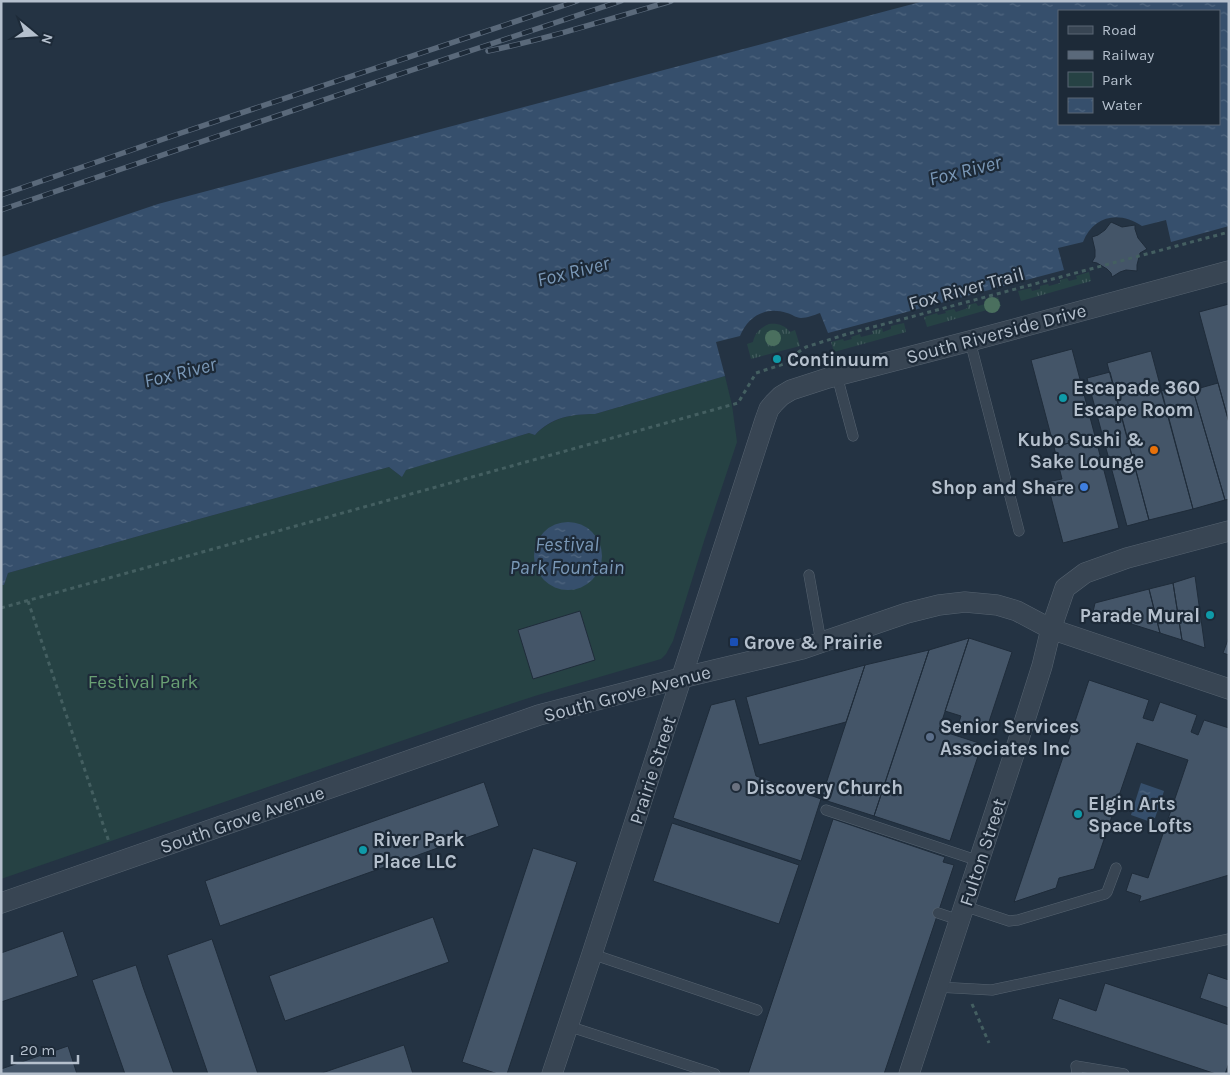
<svg xmlns="http://www.w3.org/2000/svg" width="1230" height="1075" viewBox="0 0 1230 1075" font-family="Karla,sans-serif">
	<style>
		.grass { fill: url(#grass-tufts) }
		.park { fill: #264244 }
		.water { fill: url(#water-ripples); fill-rule: evenodd }
		.building { fill: #445568; stroke: #1f2c3a }
		.lines { fill: none; stroke-linecap: round; stroke-linejoin: round }
		.service-casing { stroke: #566370; stroke-width: 11 }
		.minor-casing { stroke: #566370; stroke-width: 21 }
		.path { stroke: #445f61; stroke-width: 3; stroke-dasharray: 4 4; stroke-linecap: butt }
		.service { stroke: #384553; stroke-width: 10 }
		.minor { stroke: #384553; stroke-width: 20 }
		.rail-casing { stroke: #5a697a; stroke-width: 5.5 }
		.rail { stroke: #1d2a38; stroke-width: 4; stroke-dasharray: 11; stroke-linecap: butt }
		.tree { fill: #4a6f5e }
		.culture-dot { fill: #0f9aa8; stroke: #1d2a38; stroke-width: 2 }
		.food-dot { fill: #e8710a; stroke: #1d2a38; stroke-width: 2 }
		.shop-dot { fill: #3f7fe0; stroke: #1d2a38; stroke-width: 2 }
		.transit-dot { fill: #1a4fb4; stroke: #1d2a38; stroke-width: 2 }
		.service-dot { fill: #5c6f8a; stroke: #1d2a38; stroke-width: 2 }
		.worship-dot { fill: #6b7280; stroke: #1d2a38; stroke-width: 2 }
		.labels { text-anchor: middle; stroke-width: 4.5; stroke-linejoin: round; paint-order: stroke }
		.street-label { font-size: 19px; fill: #b5c0cd; stroke: #1d2a38 }
		.poi-label { font-size: 19px; font-weight: bold; fill: #b5c0cd; stroke: #1d2a38; text-anchor: start }
		.park-label { font-size: 19px; fill: #6aa074; stroke: #1d2a38 }
		.water-label { font-size: 20px; font-style: italic; fill: #7a98b7; stroke: #1d2a38 }
	</style>
	<defs>
		<pattern id="grass-tufts" width="24" height="20" patternUnits="userSpaceOnUse" patternTransform="scale(1.25)"><rect width="24" height="20" fill="#264244"/><path d="M3 7l-1-3M5 7V3M7 7l1-3M15 17l-1-3M17 17v-4M19 17l1-3" fill="none" stroke="#435c5e"/></pattern>
		<pattern id="water-ripples" width="26" height="14" patternUnits="userSpaceOnUse" patternTransform="scale(1.25)"><rect width="26" height="14" fill="#364f6c"/><path d="M2 4q2-2 4 0t4 0M15 11q2-2 4 0t4 0" fill="none" stroke="#516780"/></pattern>
	</defs>
	<rect width="100%" height="100%" fill="#243343"/>
	<!-- grass -->
	<path class="grass" d="M1089,272L1091,281L1021,301L1018,291L1031,288L1032,291L1040,289V286L1048,284L1049,286L1060,283V280L1067,278L1069,281L1077,279L1076,276Z
		M998,297L1001,306L927,327L924,317L937,313L938,315L946,313L945,311L954,309L956,312L968,308L967,305L976,303L978,306L985,304L984,301Z
		M904,323L906,332L834,352L831,342L843,339L844,341L852,339L851,337L860,334L861,337L873,334L872,331L882,328L883,332L891,329V326Z
		M769,324C777,323 785,325 790,332L795,330L800,346L751,359L747,344L753,342C755,333 760,328 769,324Z"/>
	<!-- park -->
	<path class="park" d="M725,376L732,405L737,442L705,538L673,641L666,654L661,659L538,695L462,720L1,879V585H4L8,573L199,519L389,467L402,477L405,470L529,433L535,435C552,417 572,414 595,414Z"/>
	<!-- water -->
	<path class="water" d="M924,1H1229V226L1171,242L1166,220L1142,226C1119,210 1093,216 1083,242L1058,248L1064,270L828,333L820,313C814,315 807,318 801,318C796,318 792,314 787,313C766,306 748,316 740,336L716,342L725,376L595,414C572,414 551,417 535,435L529,433L406,470L402,477L389,467L199,519L8,573L4,585H1V257L158,204ZM1059,11H1219V124H1059Z
		M534 556a34 34 0 1 1 68 0a34 34 0 1 1-68 0Z
		M1141,783L1164,791L1155,818L1149,817L1148,821L1131,815Z"/>
	<!-- building -->
	<path class="building" d="M1111,222L1122,227L1135,225V229L1138,238L1147,249L1140,253L1137,265V271L1126,270L1120,272L1112,277L1111,273L1107,269L1097,263L1092,262L1095,257V250L1092,237L1098,235L1105,230Z
		M1229,304V423L1199,312Z
		M1072,349L1095,436L1054,447L1031,360Z
		M1151,351L1193,509L1149,520L1107,363Z
		M1110,372L1149,520L1127,526L1087,378Z
		M1191,383L1225,500L1193,509L1161,391Z
		M1218,383L1229,422V499L1225,500L1193,390Z
		M1095,436L1119,528L1063,543L1047,482L1062,479L1054,447Z
		M1195,576L1205,648L1182,640L1173,583Z
		M1173,583L1182,640L1160,633L1149,589Z
		M1149,589L1160,633L1093,612L1095,603Z
		M580,611L595,660L533,679L518,630Z
		M1229,637V655L1223,653Z
		M969,638L1012,652L985,734L958,725L961,716L945,711Z
		M969,638L939,730L982,744L950,841L874,816L929,650Z
		M929,650L874,816L821,799L865,665Z
		M865,665L846,722L759,745L746,697Z
		M1089,680L1149,700L1143,718L1153,721L1160,702L1197,715L1191,732L1198,735L1204,720L1229,728V875L1139,902L1141,896L1126,891L1132,873L1148,878L1188,760L1137,743L1094,869L1059,878L1056,888L1014,902Z
		M735,699L756,776L821,799L801,861L673,818L711,705Z
		M484,782L499,826L220,926L205,881Z
		M833,819L945,857L943,862L954,865L932,931L884,1074H748Z
		M672,823L799,865L779,924L653,881Z
		M533,848L577,862L507,1074H498L462,1062Z
		M433,917L449,962L285,1021L269,976Z
		M63,931L78,976L1,1002V953Z
		M212,939L258,1074H208L167,955Z
		M136,965L143,987L174,1074H125L92,980Z
		M1208,973L1229,980V1008L1200,998Z
		M1105,983L1229,1025V1063L1225,1074H1216L1052,1019L1059,998L1096,1011Z
		M404,1045L413,1074H319Z
		M68,1046L77,1074H1V1069Z"/>
	<g class="lines">
		<!-- service casing -->
		<g class="service-casing">
			<path id="service" d="M970,341L1019,531
				M837,376L853,436
				M809,575L821,642
				M826,810L979,861
				M964,906L1009,921L1018,920L1105,894L1107,892L1116,868
				M938,913L959,920
				M592,954L757,1010
				M937,987L992,990L1229,939
				M568,1026L715,1074
				M1077,1074L1076,1066L1124,1074"/>
		</g>
		<!-- minor casing -->
		<g class="minor-casing">
			<path id="minor" d="M1,903L539,715L681,678L802,649L907,613L939,605L965,602L997,605L1017,611L1051,629L1229,689
				M552,1074L592,954L765,420L769,409L774,403L781,396L791,390L828,378L970,341L1229,271
				M909,1074L1017,745L1042,666L1051,629L1065,588L1085,573L1127,558L1229,531"/>
		</g>
		<!-- path -->
		<path class="path" d="M28,601L109,842
			M1,608L738,403L756,373L790,362L797,353L806,347L847,334L1229,232
			M972,1004L989,1043"/>
		<!-- service -->
		<use href="#service" class="service"/>
		<!-- minor -->
		<use href="#minor" class="minor"/>
		<!-- rail casing -->
		<g class="rail-casing">
			<path id="rail" d="M488,51C550,38 610,19 671,1
				M1,195L181,133L577,1
				M1,210L394,76L621,1"/>
		</g>
		<!-- rail -->
		<use href="#rail" class="rail"/>
	</g>
	<!-- trees -->
	<g class="tree">
		<circle cx="992" cy="305" r="8"/>
		<circle cx="773" cy="338" r="8"/>
	</g>
	<!-- markers -->
	<g class="culture-dot">
		<circle cx="777" cy="359" r="5"/>
		<circle cx="1063" cy="398" r="5"/>
		<circle cx="1210" cy="615" r="5"/>
		<circle cx="1078" cy="814" r="5"/>
		<circle cx="363" cy="850" r="5"/>
	</g>
	<circle class="food-dot" cx="1154" cy="450" r="5"/>
	<circle class="shop-dot" cx="1084" cy="487" r="5"/>
	<rect class="transit-dot" x="729" y="637" width="10" height="10" rx="2.5"/>
	<circle class="service-dot" cx="930" cy="737" r="5"/>
	<circle class="worship-dot" cx="736" cy="787" r="5"/>
	<g class="labels">
		<!-- street labels -->
		<g class="street-label">
			<text transform="translate(966 288) rotate(-15)" y="7">Fox River Trail</text>
			<text transform="translate(996 333) rotate(-15)" y="7">South Riverside Drive</text>
			<text transform="translate(627 693) rotate(-15)" y="7">South Grove Avenue</text>
			<text transform="translate(652 770) rotate(-72)" y="7">Prairie Street</text>
			<text transform="translate(242 819) rotate(-19)" y="7">South Grove Avenue</text>
			<text transform="translate(982 852) rotate(-72)" y="7">Fulton Street</text>
		</g>
		<!-- poi labels -->
		<g class="poi-label">
			<text x="787" y="366">Continuum</text>
			<text x="1073" y="394">Escapade 360<tspan x="1073" dy="22">Escape Room</tspan></text>
			<text x="1144" y="446" text-anchor="end">Kubo Sushi &amp;<tspan x="1144" dy="22">Sake Lounge</tspan></text>
			<text x="1074" y="494" text-anchor="end">Shop and Share</text>
			<text x="1200" y="622" text-anchor="end">Parade Mural</text>
			<text x="744" y="649">Grove &amp; Prairie</text>
			<text x="940" y="733">Senior Services<tspan x="940" dy="22">Associates Inc</tspan></text>
			<text x="746" y="794">Discovery Church</text>
			<text x="1088" y="810">Elgin Arts<tspan x="1088" dy="22">Space Lofts</tspan></text>
			<text x="373" y="846">River Park<tspan x="373" dy="22">Place LLC</tspan></text>
		</g>
		<!-- park labels -->
		<g class="park-label">
			<text x="143" y="688">Festival Park</text>
		</g>
		<!-- water labels -->
		<g class="water-label">
			<text transform="translate(965 170) rotate(-14)" y="7">Fox River</text>
			<text transform="translate(573 271) rotate(-14)" y="7">Fox River</text>
			<text transform="translate(180 372) rotate(-14)" y="7">Fox River</text>
			<text x="567" y="551">Festival<tspan x="567" dy="23">Park Fountain</tspan></text>
		</g>
	</g>
	<!-- border -->
	<rect width="1230" height="1075" fill="none" stroke="#b5c0cd" stroke-width="5"/>
	<!-- legend -->
	<rect x="1058" y="10" width="162" height="115" fill="#1d2a38" stroke="#5a6674"/>
	<rect x="1068" y="26" width="25" height="8" fill="#384553" stroke="#5a6674"/>
	<text x="1102" y="35" font-size="15" fill="#b5c0cd">Road</text>
	<rect x="1068" y="51" width="25" height="8" fill="#5a697a" stroke="#5a6674"/>
	<text x="1102" y="60" font-size="15" fill="#b5c0cd">Railway</text>
	<rect x="1068" y="72" width="25" height="15" fill="#264244" stroke="#5a6674"/>
	<text x="1102" y="85" font-size="15" fill="#b5c0cd">Park</text>
	<rect x="1068" y="98" width="25" height="15" fill="url(#water-ripples)" stroke="#5a6674"/>
	<text x="1102" y="110" font-size="15" fill="#b5c0cd">Water</text>
	<!-- north arrow -->
	<g transform="translate(35 35) rotate(108)" stroke="#1d2a38" stroke-width="4" paint-order="stroke">
	<path d="M0-4L9 19L0 12L-9 19Z" fill="#b5c0cd"/>
	<text y="-8" font-size="14" font-weight="bold" text-anchor="middle" fill="#b5c0cd">N</text>
	</g>
	<!-- scale -->
	<path d="M12 1055v8h66v-8" fill="none" stroke="#b5c0cd" stroke-width="2.5"/>
	<text x="20" y="1055" font-size="15" fill="#b5c0cd" stroke="#1d2a38" stroke-width="4" paint-order="stroke">20 m</text>
</svg>
